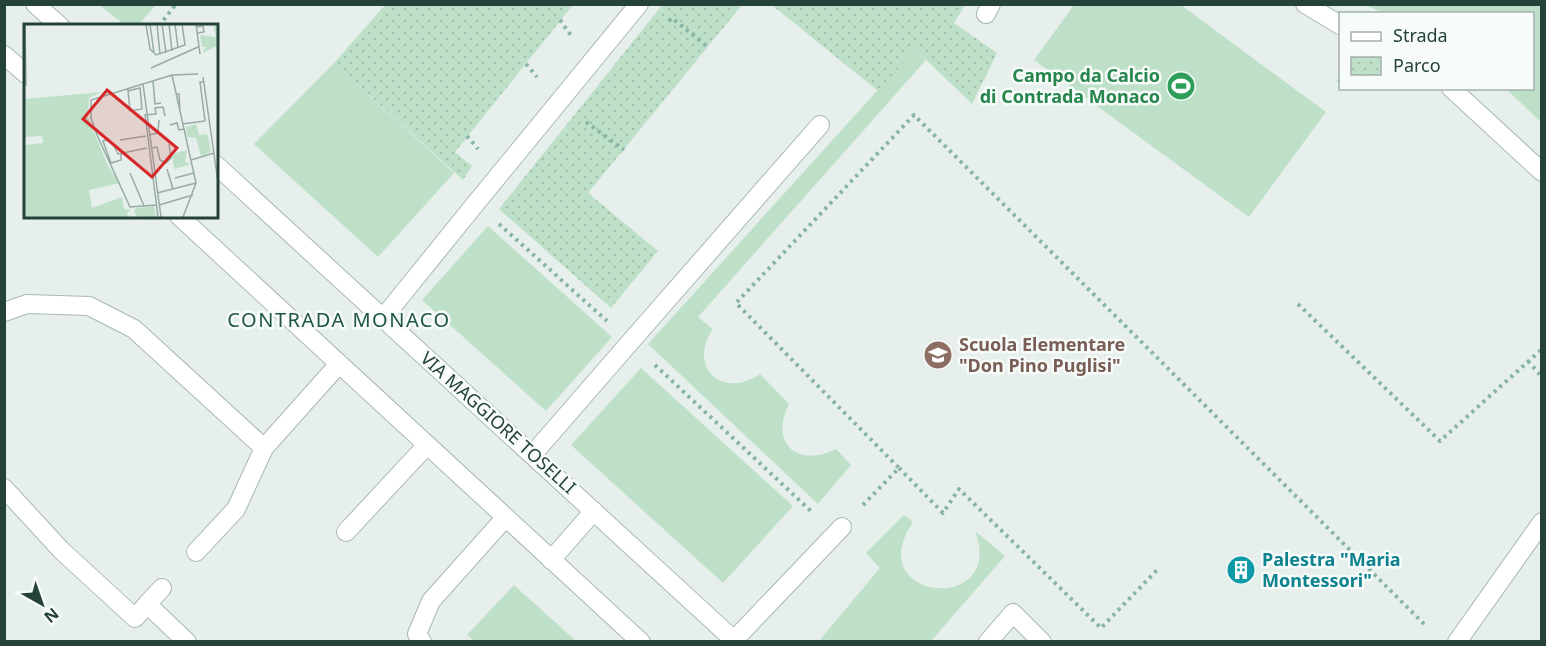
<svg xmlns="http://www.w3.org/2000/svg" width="1546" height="646" viewBox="0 0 1546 646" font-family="'Noto Sans',sans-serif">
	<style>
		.grass { fill: #bfe0c8 }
		.park { fill: url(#park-dots) }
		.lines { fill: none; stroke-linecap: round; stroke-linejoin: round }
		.lane-casing { stroke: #a8b8b2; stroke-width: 20 }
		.street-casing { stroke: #a8b8b2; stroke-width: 20 }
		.path { stroke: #86b3a5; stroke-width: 4; stroke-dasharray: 3 4.5; stroke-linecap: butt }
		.lane { stroke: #fff; stroke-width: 18 }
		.street { stroke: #fff; stroke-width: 18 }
		.labels { text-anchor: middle; stroke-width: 5; stroke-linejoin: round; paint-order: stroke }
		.leisure-label { font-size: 18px; font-weight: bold; fill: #27864d; stroke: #f7fbf9; text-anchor: end }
		.education-label { font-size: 18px; font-weight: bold; fill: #785e54; stroke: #f7fbf9; text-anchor: start }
		.street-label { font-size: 18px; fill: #24423a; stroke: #f7fbf9 }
		.culture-label { font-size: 18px; font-weight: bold; fill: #0d838f; stroke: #f7fbf9; text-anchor: start }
		.neighbourhood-label { font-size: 20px; letter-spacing: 1.5px; fill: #1f5548; stroke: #f7fbf9 }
		.inset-road { fill: none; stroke: #98aaa4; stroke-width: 1.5 }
		.view { fill: #d62828; fill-opacity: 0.15; stroke: #d62828; stroke-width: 3 }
		.inset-edge { fill: none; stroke: #24423a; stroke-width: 3 }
	</style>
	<defs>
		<pattern id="park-dots" width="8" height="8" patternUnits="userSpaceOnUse" patternTransform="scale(1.5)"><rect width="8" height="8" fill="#bfe0c8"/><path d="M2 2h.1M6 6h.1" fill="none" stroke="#a4c1ad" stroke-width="1.8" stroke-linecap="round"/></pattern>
	</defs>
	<rect width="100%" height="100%" fill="#e6efeb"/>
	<!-- grass -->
	<path class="grass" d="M99,5H156L137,26L125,25Z
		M1074,5H1181L1326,112L1249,217L1034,60Z
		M1366,5H1541V122L1506,89L1532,88V14L1383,13Z
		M915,49L926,60L698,317L713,329C687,367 722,400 760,374L789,404C769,444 798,468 836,449L851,465L818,504L648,344Z
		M334,63L454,173L378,257L254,144Z
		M488,226L612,337L546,411L422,300Z
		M641,368L793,506L723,583L571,445Z
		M904,515L913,522C859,602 1007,615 975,531L1005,556L931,641H819L880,568L866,553Z
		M514,585L576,641H474L467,635Z"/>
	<!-- park -->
	<path class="park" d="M386,4L573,5L455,152L472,166L463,180L334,63Z
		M663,4L742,5L588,193L658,251L611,308L499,209Z
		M772,5H965L954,23L997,53L972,104L915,49L878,91Z"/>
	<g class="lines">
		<!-- lane casing -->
		<g class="lane-casing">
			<path id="lane" d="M986,14L991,4
				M476,203L639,4
				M4,312L27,304L89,306L134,329L264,448L339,364
				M639,332L820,125
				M4,488L61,550L135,618L147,604
				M346,532L427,445
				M196,552L236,509L264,448
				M162,588L147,604L187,642
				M422,642L417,634L431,601L505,518"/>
		</g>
		<!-- street casing -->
		<g class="street-casing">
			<path id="street" d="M35,4L60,26
				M1305,4L1340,25
				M4,55L26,74
				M1451,88L1542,172
				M216,165L736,642
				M179,216L641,642
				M383,318L476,203
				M533,454L639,332
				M551,560L594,511
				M735,639L842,527
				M988,642L1013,613L1042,642
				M1457,642L1542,522"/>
		</g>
		<!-- path -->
		<path class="path" d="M560,20L572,37
			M669,21L672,18L708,47
			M159,26L176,4
			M526,64L537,77
			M1339,82L1340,80
			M586,122L624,150
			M467,136L478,149
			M499,224L607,321
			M1298,304L1440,441L1542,349
			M1528,361L1542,377
			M655,365L813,513
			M899,468L943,513L959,489L1101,628L1157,570
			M863,505L899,468L736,303L914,115L1426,626"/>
		<!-- lane -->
		<use href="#lane" class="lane"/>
		<!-- street -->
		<use href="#street" class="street"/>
	</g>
	<!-- icons -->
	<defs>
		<g id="stadium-disc" transform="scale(1.5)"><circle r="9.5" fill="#2e9e5b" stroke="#f7fbf9"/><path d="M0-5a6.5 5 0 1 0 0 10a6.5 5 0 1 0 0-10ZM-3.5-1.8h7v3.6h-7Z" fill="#fff"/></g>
		<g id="school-disc" transform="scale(1.5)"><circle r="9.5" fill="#8d6e63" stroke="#f7fbf9"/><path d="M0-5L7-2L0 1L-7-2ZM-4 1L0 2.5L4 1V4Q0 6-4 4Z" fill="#fff"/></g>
		<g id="building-disc" transform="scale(1.5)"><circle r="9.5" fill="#0f9aa8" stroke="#f7fbf9"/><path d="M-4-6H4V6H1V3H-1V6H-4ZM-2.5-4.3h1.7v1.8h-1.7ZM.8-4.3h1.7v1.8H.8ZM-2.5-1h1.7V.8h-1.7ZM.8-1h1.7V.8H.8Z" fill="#fff"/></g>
	</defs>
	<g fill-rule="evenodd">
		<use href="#stadium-disc" x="1181" y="86"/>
		<use href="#school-disc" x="938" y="355"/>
		<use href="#building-disc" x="1241" y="570"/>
	</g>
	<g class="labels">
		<!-- leisure labels -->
		<g class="leisure-label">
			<text x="1160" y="82">Campo da Calcio<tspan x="1160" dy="21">di Contrada Monaco</tspan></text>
		</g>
		<!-- education labels -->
		<g class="education-label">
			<text x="959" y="351">Scuola Elementare<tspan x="959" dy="21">"Don Pino Puglisi"</tspan></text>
		</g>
		<!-- street labels -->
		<g class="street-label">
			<text transform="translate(498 423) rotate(42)" y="6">VIA MAGGIORE TOSELLI</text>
		</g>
		<!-- culture labels -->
		<g class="culture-label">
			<text x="1262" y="566">Palestra "Maria<tspan x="1262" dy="21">Montessori"</tspan></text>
		</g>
		<!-- neighbourhood labels -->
		<g class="neighbourhood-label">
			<text x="339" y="327">CONTRADA MONACO</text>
		</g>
	</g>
	<!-- overview -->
	<g transform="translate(24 24)">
		<rect width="194" height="194" fill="#e6efeb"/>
		<path d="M189,0H193V22L178,29L182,23H178L176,11L192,13ZM78,68L65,74L64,93L84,142L96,159L65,166L68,184L98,173L100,185L107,186L102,190L107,193H0V121L19,119L18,112L0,113V75ZM172,100L175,111L183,110L185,117L187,128L177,132L172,114L163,113L162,103ZM163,126L161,138L167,140L150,145L148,130ZM130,182L132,193H114L110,188L112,184Z" fill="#bfe0c8"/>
		<path class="inset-road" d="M1,0L2,62M122,0L126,25L132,31L161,21L158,0M126,0L130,29M133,0L136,30M138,0L142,29M145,0L148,27M151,0L154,24M172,0L176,30M172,3L179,2L180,8L174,9M127,44L174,23M148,51L172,159L159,193M179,53L194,158M129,57L131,80L137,79M179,58H176L181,97M119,60L137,193M104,64V67L106,87L118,85L116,64L104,67M152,70H155L156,88M121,90L134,193M121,91L132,90L131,84L139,83L141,92M158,100L181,97M146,101L153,99L155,106L160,105M125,111L134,109L135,96M85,115L79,117L87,139L97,136V129M96,116L122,112M90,122L94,130L123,124M127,124L133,123L136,136L142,139L147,134L145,120M167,136L190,129M143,145L149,165M106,149L120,182M151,154L170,149M133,169L172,159M132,181L106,183L73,111L67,94V76L148,51L174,50M135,181L169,171"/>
		<path class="view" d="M83,66L153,124L128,153L59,95Z"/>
		<rect width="194" height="194" class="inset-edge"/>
	</g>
	<!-- border -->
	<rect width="1546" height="646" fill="none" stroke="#24423a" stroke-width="12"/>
	<!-- legend -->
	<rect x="1339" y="12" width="195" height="78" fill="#f7fbf9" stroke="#a3b1ad" stroke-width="1.5"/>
	<rect x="1351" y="32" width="30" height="9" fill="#ffffff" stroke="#a3b1ad" stroke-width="1.5"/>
	<text x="1393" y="42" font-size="18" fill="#24423a">Strada</text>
	<rect x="1351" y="57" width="30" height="18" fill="url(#park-dots)" stroke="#a3b1ad" stroke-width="1.5"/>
	<text x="1393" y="72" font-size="18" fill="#24423a">Parco</text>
	<!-- north arrow -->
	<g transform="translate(42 604) rotate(140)" stroke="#f7fbf9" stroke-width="4.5" paint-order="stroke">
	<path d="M0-4.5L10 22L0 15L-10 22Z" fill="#24423a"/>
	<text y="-9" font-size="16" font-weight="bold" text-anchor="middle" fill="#24423a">N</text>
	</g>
</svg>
